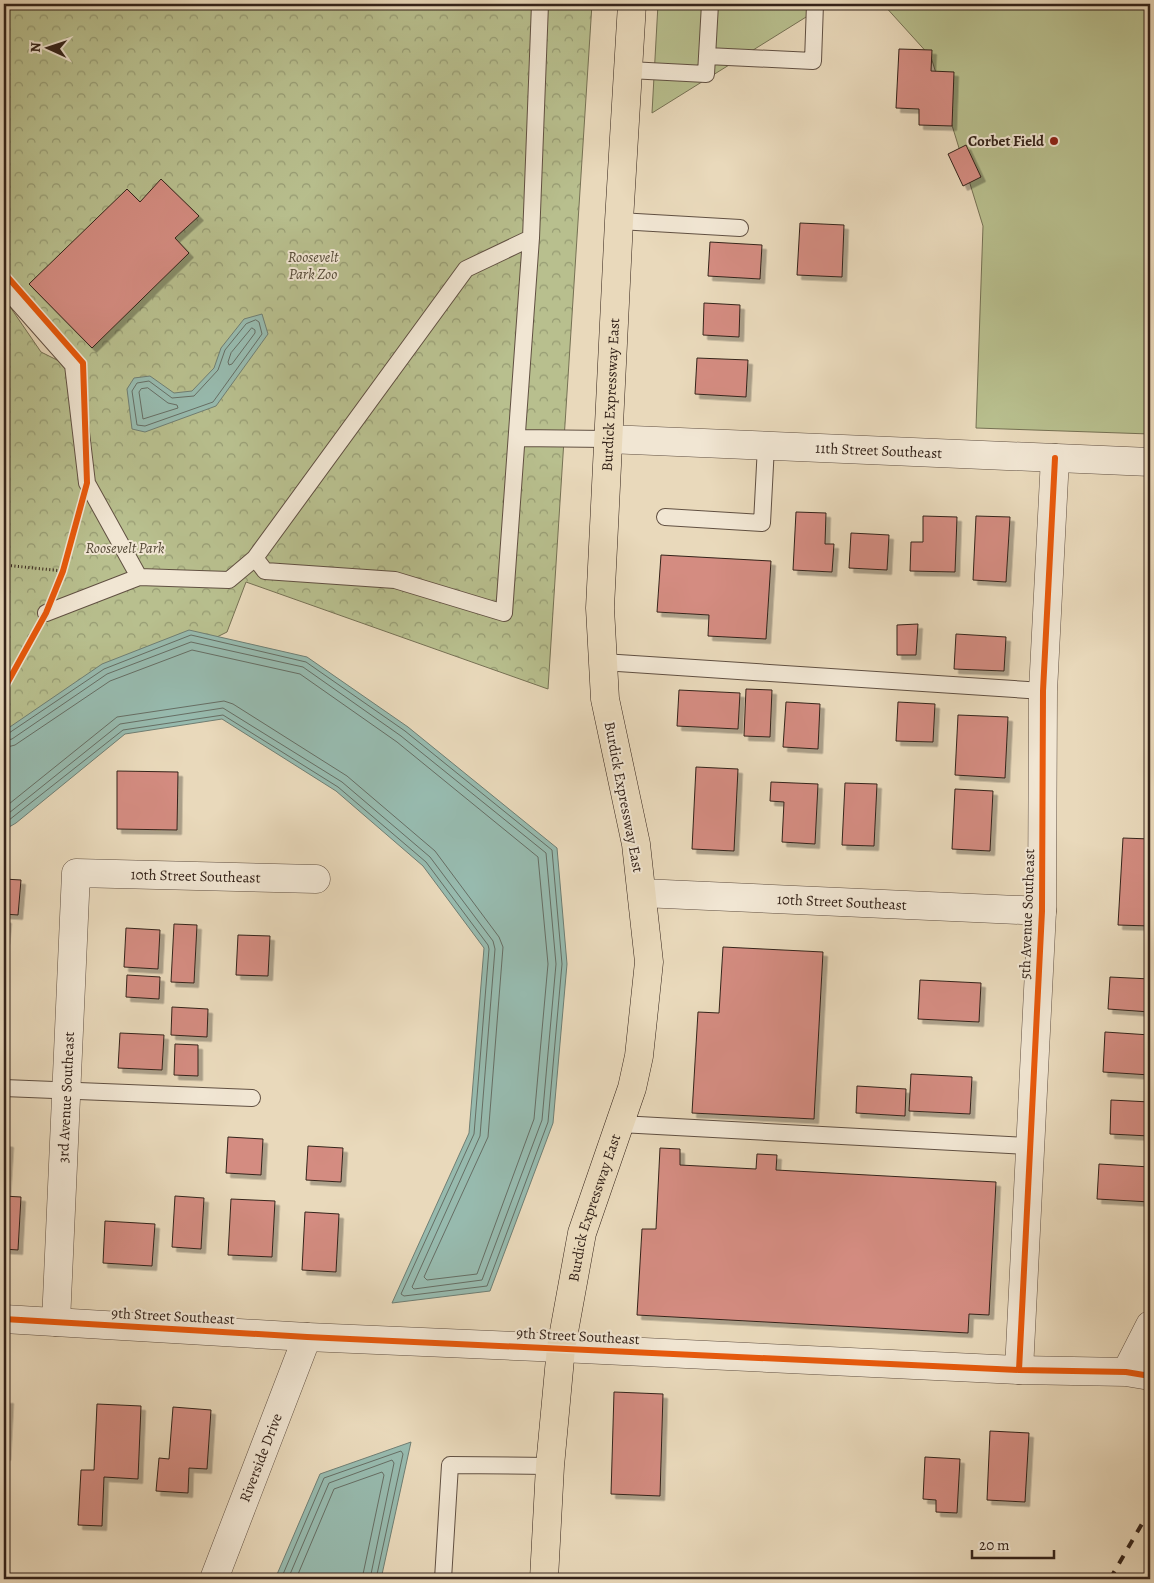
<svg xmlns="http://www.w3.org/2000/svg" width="1154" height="1583" viewBox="0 0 1154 1583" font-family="Alegreya,serif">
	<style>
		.grass { fill: #b8bf8e; stroke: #767154 }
		.forest { fill: url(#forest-crowns); stroke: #767154 }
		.water { fill: #97baae; stroke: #6f7e73 }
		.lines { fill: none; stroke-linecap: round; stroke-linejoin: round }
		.shore { stroke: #666e64; stroke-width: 1 }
		.building { fill: #d48c81; stroke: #34231a; filter: url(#shadow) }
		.service-casing { stroke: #615042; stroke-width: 18 }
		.minor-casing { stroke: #615042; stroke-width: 29 }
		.tertiary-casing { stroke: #615042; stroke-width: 29 }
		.primary-casing { stroke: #34231a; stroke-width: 29 }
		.path { stroke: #34231a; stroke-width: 3; stroke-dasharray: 1 2.5; stroke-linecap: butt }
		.service { stroke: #f1e6d3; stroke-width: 16 }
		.minor { stroke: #f1e6d3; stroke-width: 28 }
		.tertiary { stroke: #f1e6d3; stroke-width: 28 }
		.primary { stroke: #e9d9bb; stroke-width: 28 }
		.rail { stroke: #34231a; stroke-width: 4; stroke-dasharray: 9 9; stroke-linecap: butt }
		.cycleway-casing { stroke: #f1e6d3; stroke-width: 9 }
		.cycleway { stroke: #e8590c; stroke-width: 6 }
		.poi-dot { fill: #8f2418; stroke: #f1e6d3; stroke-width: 2 }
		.labels { text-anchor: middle; stroke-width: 4; stroke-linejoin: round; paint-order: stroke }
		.poi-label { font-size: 15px; font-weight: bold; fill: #34231a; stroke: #f1e6d3; text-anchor: end }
		.park-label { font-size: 15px; font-style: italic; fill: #554a37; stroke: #f1e6d3 }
		.street-label { font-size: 15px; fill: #34231a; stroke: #f1e6d3 }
	</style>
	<defs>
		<pattern id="forest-crowns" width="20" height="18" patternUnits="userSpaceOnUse" patternTransform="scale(1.25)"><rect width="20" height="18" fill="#b8bf8e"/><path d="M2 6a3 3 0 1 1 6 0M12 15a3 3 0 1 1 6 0" fill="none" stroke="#969b73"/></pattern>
		<filter id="shadow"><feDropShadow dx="4.5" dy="4.5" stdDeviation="0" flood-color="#0004"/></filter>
	</defs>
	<rect width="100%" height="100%" fill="#e9d9bb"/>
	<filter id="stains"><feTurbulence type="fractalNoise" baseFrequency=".004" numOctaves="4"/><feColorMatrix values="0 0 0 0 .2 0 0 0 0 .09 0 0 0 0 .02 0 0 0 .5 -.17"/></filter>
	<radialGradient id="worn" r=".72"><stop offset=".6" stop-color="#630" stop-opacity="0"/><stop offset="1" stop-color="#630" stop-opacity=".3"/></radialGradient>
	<!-- grass -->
	<path class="grass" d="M658,4H827L652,113Z
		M883,4H1150V434L976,428L983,226L931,57Z"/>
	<!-- forest -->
	<path class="forest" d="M4,4H592L548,689L246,582L227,632L4,743V298L41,352L61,362L4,278Z"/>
	<!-- water -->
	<path class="water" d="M262,314L268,334L216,406L145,432L132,429L127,389L134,378L150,376L174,393L192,391L214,368L221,348L244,319Z
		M189,630L307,657L408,727L557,848L567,964L553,1123L490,1291L392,1303L469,1133L484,948L423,866L336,791L222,719L125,734L16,823L4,830V731L102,664Z
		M411,1442L381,1579H275L320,1474Z"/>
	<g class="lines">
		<!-- shore -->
		<path class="shore" d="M256,320L259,322L262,334L213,402L145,426L137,425L132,391L137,383L149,381L172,398L194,396L218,370L225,350L246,324Z
			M252,328L255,330V333L232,364L229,365L228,362L231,353Z
			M148,388L168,403L177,405L178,408L143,419L139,392L141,389Z
			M4,734L9,733L104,669L191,635L306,662L405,731L552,850L562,964L548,1122L487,1286L404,1296L401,1294L474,1134L489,949L488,945L426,862L338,787L223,715L123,730L4,824
			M4,741L12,739L107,674L191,642L303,667L401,736L546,853L556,964L542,1120L482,1280L414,1289L412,1287L480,1136L495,949L493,941L430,857L342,782L223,708L120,724L4,817
			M4,748L15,745L110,681L192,650L300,674L397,742L538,857L548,964L534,1119L477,1274L427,1280L424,1277L488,1137L503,947L499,937L435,851L347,776L233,704L224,701L117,717L4,808
			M281,1579L324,1478L401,1451L403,1454L376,1579
			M288,1579L329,1483L392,1460L394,1463L370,1579
			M296,1579L334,1489L382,1472L384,1475L362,1579"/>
	</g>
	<!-- building -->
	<path class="building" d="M899,49L932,50L931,71L954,72L952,126L919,125V109L896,108Z
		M966,145L981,177L963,186L948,154Z
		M161,179L199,216L175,238L189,253L92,348L29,284L127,189L140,202Z
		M800,223L844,225L842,277L797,275Z
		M710,242L762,245L760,279L708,276Z
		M704,303L740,305L739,337L703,335Z
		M697,358L748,360L746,397L695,394Z
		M796,512L826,513L825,544H834L832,572L793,570Z
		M923,516L957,517L955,572L910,571L911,542H923Z
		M976,516L1010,517L1006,582L973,580Z
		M851,533L889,535L887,570L849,568Z
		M661,555L771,561L766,639L708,636L709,615L657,612Z
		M918,624L916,655H897V625Z
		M956,634L1006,637L1004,671L954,669Z
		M746,689L772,690L770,737L744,736Z
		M679,690L740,693L738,729L677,726Z
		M786,702L820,704L818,749L783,747Z
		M898,702L935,704L933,742L896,741Z
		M958,715L1008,717L1005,778L955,775Z
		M696,767L738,769L734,851L692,849Z
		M117,771L178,772L177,830L117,829Z
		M771,782L818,784L815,844L782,842L784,802L770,801Z
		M845,783L877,784L874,846L842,845Z
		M955,789L993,791L990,851L952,849Z
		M1123,838L1150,839V926L1118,925Z
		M4,879L21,880L18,915L4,914Z
		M4,918L7,919L5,940L4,939Z
		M174,924L197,925L194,983L171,982Z
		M126,928L160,930L158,969L124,967Z
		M238,935L270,936L268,976L236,975Z
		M723,947L823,952L814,1119L692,1113L698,1012L719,1013Z
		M127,975L160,977L159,999L126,997Z
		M1110,977L1150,979V1012L1108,1009Z
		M920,980L981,983L979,1022L918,1019Z
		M172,1007L208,1009L207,1037L171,1035Z
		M1105,1032L1150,1035V1075L1103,1072Z
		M120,1033L164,1035L162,1070L118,1068Z
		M175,1044L198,1045V1076L174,1075Z
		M911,1074L972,1077L970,1114L909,1111Z
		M857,1086L906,1089L905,1116L856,1113Z
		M1111,1100L1150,1102L1149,1136L1110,1134Z
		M228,1137L263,1139L261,1175L226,1173Z
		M4,1142L9,1143L6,1192H4Z
		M308,1146L343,1148L341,1182L306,1180Z
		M660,1148L680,1149V1165L756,1169L757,1154L777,1155L776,1170L996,1182L989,1315L969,1314L968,1333L637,1315L642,1229H656Z
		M1099,1164L1150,1167V1202L1097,1199Z
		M4,1196L21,1197L18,1250L4,1249Z
		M175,1196L204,1198L201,1249L172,1247Z
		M231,1199L275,1201L272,1257L228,1255Z
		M305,1212L339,1214L336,1272L302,1270Z
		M105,1221L155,1224L152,1266L103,1263Z
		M614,1392L663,1394L660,1496L611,1494Z
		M4,1399H9L6,1456H4Z
		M97,1404L141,1406L138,1479L104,1477L102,1526L78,1525L81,1470H94Z
		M173,1407L211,1410L207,1469L189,1468L188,1493L156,1491L159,1458L169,1459Z
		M990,1431L1029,1433L1025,1502L987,1500Z
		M925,1457L960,1459L957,1513L936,1512V1500L923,1499Z
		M23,1576L49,1578V1579H23Z"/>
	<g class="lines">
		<!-- service casing -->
		<g class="service-casing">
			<path id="service" d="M707,56L813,61L815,4
				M629,70L706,74L710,4
				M619,221L740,228
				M531,238L466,269L255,558L265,571L395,580L504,613L531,238L540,4
				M4,287L73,365L87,483L139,577L229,580L255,558
				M517,438L608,439
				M665,517L762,523L766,446
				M46,613L139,577
				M603,662L1043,691
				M4,1088L252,1098
				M620,1124L1029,1146
				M443,1579L450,1465L550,1466"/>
		</g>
		<!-- minor casing -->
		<g class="minor-casing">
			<g id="minor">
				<path id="s1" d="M608,439L1150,462"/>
				<path id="s2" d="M642,893L1042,911"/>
				<path d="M4,1319L307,1337L561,1348"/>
				<path id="s3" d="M56,1322L76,873L316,879"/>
				<path d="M1019,1370L1042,911L1043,691L1055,458"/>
				<path id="s4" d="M214,1579L307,1337"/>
			</g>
		</g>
		<!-- tertiary casing -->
		<g class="tertiary-casing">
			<path id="tertiary" d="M561,1348L1019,1370L1126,1372L1150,1376
				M1126,1372L1150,1325"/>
		</g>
		<!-- primary casing -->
		<g class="primary-casing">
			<g id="primary">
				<path id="s5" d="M544,1579L550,1466L561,1348L582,1233L632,1088L639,1056L649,962L636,844L605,699L600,608L619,221L632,4"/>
			</g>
		</g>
		<!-- path -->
		<path class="path" d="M4,565L63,571"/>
		<!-- service -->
		<use href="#service" class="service"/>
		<!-- minor -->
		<use href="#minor" class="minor"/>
		<!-- tertiary -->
		<use href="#tertiary" class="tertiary"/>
		<!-- primary -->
		<use href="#primary" class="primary"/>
		<!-- rail -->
		<path class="rail" d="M1110,1579L1150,1510"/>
		<!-- cycleway casing -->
		<g class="cycleway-casing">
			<path id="cycleway" d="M4,273L83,363L87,483L63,571L46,613L4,689
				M4,1319L307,1337L1019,1370L1126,1372L1150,1376
				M1019,1370L1042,911L1043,691L1055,458"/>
		</g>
		<!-- cycleway -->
		<use href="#cycleway" class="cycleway"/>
	</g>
	<!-- markers -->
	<circle class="poi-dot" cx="1054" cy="141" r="5"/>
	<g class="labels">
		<!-- poi labels -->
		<g class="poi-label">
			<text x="1044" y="146">Corbet Field</text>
		</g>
		<!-- park labels -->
		<g class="park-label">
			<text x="313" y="262">Roosevelt<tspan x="313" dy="17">Park Zoo</tspan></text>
			<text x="125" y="553">Roosevelt Park</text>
		</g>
		<!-- street labels -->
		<g class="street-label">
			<text dy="5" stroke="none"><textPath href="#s5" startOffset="1201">Burdick Expressway East</textPath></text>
			<text dy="5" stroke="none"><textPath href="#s1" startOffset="271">11th Street Southeast</textPath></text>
			<text transform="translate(624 797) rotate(79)" y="5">Burdick Expressway East</text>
			<text dy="5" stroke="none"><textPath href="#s3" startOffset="569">10th Street Southeast</textPath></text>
			<text dy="5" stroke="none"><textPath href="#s2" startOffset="200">10th Street Southeast</textPath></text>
			<text transform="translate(1027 914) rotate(-88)" y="5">5th Avenue Southeast</text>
			<text dy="5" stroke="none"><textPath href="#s3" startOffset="225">3rd Avenue Southeast</textPath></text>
			<text dy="5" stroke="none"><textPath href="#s5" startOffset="376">Burdick Expressway East</textPath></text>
			<text transform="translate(173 1316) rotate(3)" y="5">9th Street Southeast</text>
			<text transform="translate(578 1336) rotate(3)" y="5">9th Street Southeast</text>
			<text dy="5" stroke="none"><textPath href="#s4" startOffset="130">Riverside Drive</textPath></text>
		</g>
	</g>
	<!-- margin -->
	<rect width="1154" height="1583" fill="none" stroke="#e9d9bb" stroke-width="20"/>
	<rect x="5" y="5" width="1144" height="1573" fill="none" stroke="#34231a" stroke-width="2.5"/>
	<rect x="10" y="10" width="1134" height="1563" fill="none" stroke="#34231a"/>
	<!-- north arrow -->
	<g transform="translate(48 48) rotate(273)" stroke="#f1e6d3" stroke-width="4" paint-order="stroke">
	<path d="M0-4L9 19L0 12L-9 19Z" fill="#34231a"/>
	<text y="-8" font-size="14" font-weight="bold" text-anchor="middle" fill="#34231a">N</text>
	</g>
	<!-- scale -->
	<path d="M972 1550v8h82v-8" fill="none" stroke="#34231a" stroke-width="2.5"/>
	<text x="979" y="1550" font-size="15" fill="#34231a" stroke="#f1e6d3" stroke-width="4" paint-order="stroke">20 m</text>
	<rect width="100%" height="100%" filter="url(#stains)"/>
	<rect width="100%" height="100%" fill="url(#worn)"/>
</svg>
